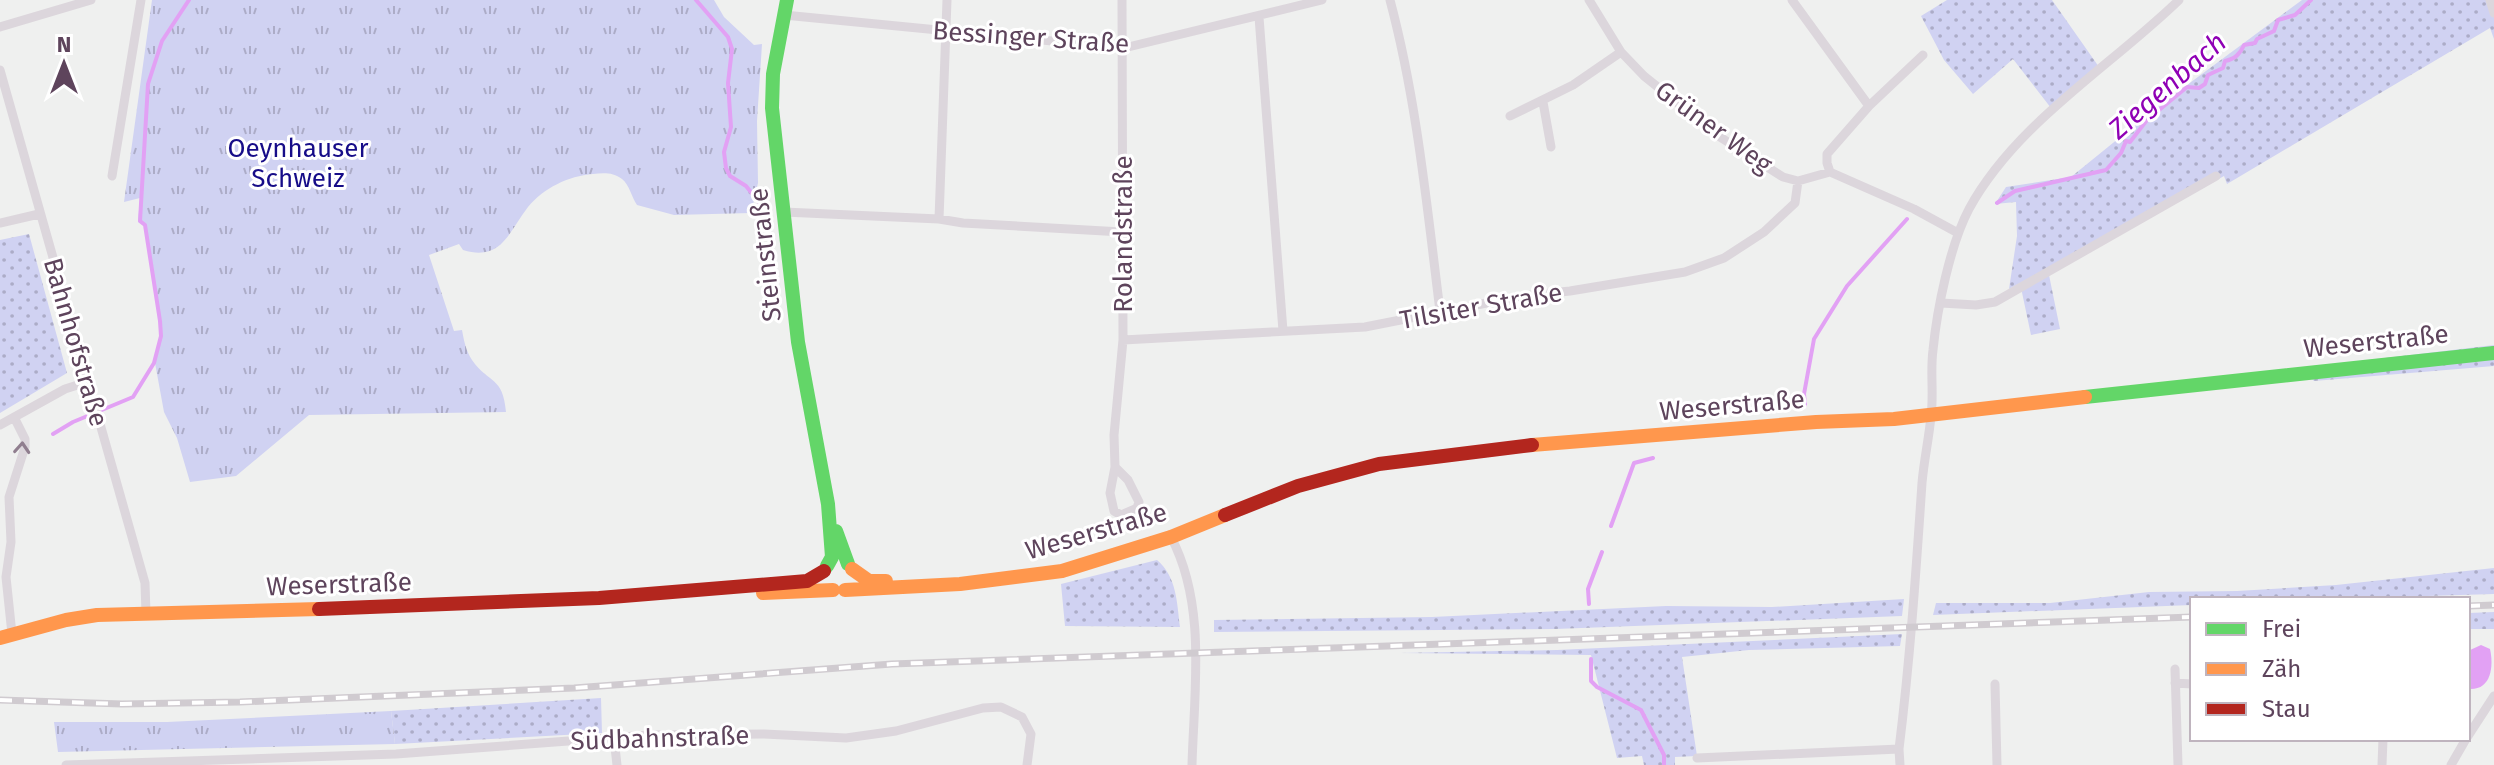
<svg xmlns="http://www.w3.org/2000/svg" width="2494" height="765" viewBox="0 0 2494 765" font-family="'Fira Sans',sans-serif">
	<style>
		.grass { fill: url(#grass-dots) }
		.park { fill: url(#park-tufts) }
		.water { fill: #e2a1f4 }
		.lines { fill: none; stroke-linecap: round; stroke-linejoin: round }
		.stream { stroke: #e2a1f4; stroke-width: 4 }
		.street { stroke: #dcd6dc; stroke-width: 9 }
		.fast { stroke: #63d668; stroke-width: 14 }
		.slow { stroke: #ff974d; stroke-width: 14 }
		.jam { stroke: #b3261e; stroke-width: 14 }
		.rail-casing { stroke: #d0cbd0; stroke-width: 7 }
		.rail { stroke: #fff; stroke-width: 4; stroke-dasharray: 12; stroke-linecap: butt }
		.oneway { stroke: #907e8f }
		.labels { text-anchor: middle; stroke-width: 6; stroke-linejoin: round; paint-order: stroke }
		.street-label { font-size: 26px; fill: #5e445c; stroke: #fff }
		.park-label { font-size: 26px; fill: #160c88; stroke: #fff }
		.water-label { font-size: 28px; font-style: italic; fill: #8f00b5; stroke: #fff }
	</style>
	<defs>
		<pattern id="grass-dots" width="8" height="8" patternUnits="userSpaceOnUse" patternTransform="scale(2)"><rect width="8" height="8" fill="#d0d2f2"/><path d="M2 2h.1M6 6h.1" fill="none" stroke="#acacc7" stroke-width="1.8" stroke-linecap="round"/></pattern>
		<pattern id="park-tufts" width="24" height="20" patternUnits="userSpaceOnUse" patternTransform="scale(2)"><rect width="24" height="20" fill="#d0d2f2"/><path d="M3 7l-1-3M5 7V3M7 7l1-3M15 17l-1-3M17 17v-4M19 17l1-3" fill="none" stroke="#acacc7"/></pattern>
	</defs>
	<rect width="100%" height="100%" fill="#eff0ef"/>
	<!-- grass -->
	<path class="grass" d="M1947,0H2052L2099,67L2051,108L2013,59L1973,94L1944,60L1921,16Z
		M2302,0H2494V39L2490,28L2227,184L2224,176L2049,275L2060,329L2031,335L2020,283L2009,289L2017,236L2016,202L1995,204L2006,187L2071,177L2156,108Z
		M29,234L67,373L0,413V240Z
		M2494,345V366L2314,381L2301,368Z
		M1157,560C1177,577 1177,603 1180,627L1065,626L1061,584Z
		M2494,568V594L2327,599H2192V605L1933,615L1936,603H2050L2149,592L2237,591L2336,585Z
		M1904,599L1902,616L1555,629L1214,632V620L1432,617L1666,606L1772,607Z
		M2494,612V629H2468V613Z
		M1902,634L1900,646L1749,650L1682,657L1697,756L1675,757V765H1644L1642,756L1617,758L1591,655L1400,653L1557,650Z
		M601,698L602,733L395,744L391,711Z"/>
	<!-- park -->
	<path class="park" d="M152,0H714L724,17L754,45L762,44L757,121L758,183L751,213L674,215L637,205C632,198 629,184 622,179C613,172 603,173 593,174C568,176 544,188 528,207C509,231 502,262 463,250L459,244L429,255L454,331L462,330C464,341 466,351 472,360C489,384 503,376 506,412L309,415L236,476L190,482L177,438L164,412L155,363L162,336L161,321L144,226L138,222L140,198L124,202Z
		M391,711L395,744L58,752L54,722H167Z"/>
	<!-- water -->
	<path class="water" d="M2481,645L2490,649C2494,667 2491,691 2468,689V651Z"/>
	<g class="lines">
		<!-- stream -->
		<path class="stream" d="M696,0L728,37L732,49L728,83L731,127L724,152L726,168L730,176L746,186L763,207
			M1997,203L2015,191L2106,170L2121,153L2126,141L2130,142L2147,120L2187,87L2199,88L2205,84L2208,75L2223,68L2225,61C2235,59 2240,54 2244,45L2255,43L2257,39L2274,31L2278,20L2295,15L2311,0
			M1805,405L1804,394L1814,339L1847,286L1907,219
			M53,434L73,422L133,397L154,363L161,336L160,321L145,225L140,221L148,84L162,41L189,0
			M1611,526L1634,463L1653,458
			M1589,604L1588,589L1602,552
			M1591,659V681L1597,687L1641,710L1664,755V765"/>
		<!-- street -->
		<path class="street" d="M1390,0C1417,101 1427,207 1440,311
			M1589,0L1621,52L1644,76L1720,137L1783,177L1798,181L1830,172L1914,209L1958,233
			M1792,0L1869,106
			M2490,0L2494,13
			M784,15L1124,48L1322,0
			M1259,17L1283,331
			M0,27L91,0
			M0,70L145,583L146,614
			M1543,102L1551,147
			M1510,116L1573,85L1621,52
			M1830,172L1827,163V154L1869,106L1923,55
			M112,176L141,0
			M784,212L939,219L963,223L1122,232
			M939,219L947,0
			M0,223L39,214
			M1941,303L1976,305L1995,302L2216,176
			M1123,340L1365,327L1522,296L1570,291L1685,272L1724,258L1764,232L1795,203L1798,181
			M0,425L65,389L87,382
			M1115,467L1128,480L1139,502L1137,508L1121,515L1114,511L1110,493L1115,467L1114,435L1123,340L1122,0
			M1171,537C1207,605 1194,691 1192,765
			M12,634L6,577L11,542L9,497L25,447V439L14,417
			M2175,669L2178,765
			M2175,683L2192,684
			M1995,684L1997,765
			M2468,736L2494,696
			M614,738L617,765
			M1697,758L1899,749
			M66,765L396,754L649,735L764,734L846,738L896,731L983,708L1001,707L1022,717L1031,734L1027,765
			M1900,765L1899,749C1910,660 1916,572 1922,483C1924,460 1929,438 1931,416C1934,394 1930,372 1933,350C1937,309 1950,245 1969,209C2016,123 2110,67 2179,0
			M2382,765L2383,739
			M2451,765L2466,739"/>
		<!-- fast -->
		<path class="fast" d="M787,0L773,74L772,108L798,342L828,504L832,557L827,566
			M2085,397L2494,353
			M836,531L848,564"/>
		<!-- slow -->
		<path class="slow" d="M1532,445L1816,422L1894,419L2085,397
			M852,569L869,581H886
			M845,590L960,584L1062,571L1171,537L1225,515
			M763,593L833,590
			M0,638L66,620L97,615L319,609"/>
		<!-- jam -->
		<path class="jam" d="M1225,515L1298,486L1379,464L1532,445
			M319,609L599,598L807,581L824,571"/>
		<!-- rail casing -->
		<g class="rail-casing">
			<path id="rail" d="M2468,606L2494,605
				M0,700L122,704L240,702L574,688L892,664L2192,617"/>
		</g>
		<!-- rail -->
		<use href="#rail" class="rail"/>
	</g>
	<!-- one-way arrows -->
	<defs><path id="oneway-chevron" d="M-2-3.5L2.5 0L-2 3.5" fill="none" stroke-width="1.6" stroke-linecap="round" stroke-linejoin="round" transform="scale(2)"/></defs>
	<use class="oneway" href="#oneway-chevron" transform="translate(22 448) rotate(-86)"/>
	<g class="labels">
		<!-- street labels -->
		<g class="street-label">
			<text transform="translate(1031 37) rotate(4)" y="9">Bessinger Straße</text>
			<text transform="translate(1714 127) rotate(36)" y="9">Grüner Weg</text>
			<text transform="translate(1123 234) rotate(-90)" y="9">Rolandstraße</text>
			<text transform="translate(765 255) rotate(-96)" y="9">Steinstraße</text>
			<text transform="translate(1481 306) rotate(-10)" y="9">Tilsiter Straße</text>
			<text transform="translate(2376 341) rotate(-6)" y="9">Weserstraße</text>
			<text transform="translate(76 342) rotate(74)" y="9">Bahnhofstraße</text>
			<text transform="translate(1732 405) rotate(-5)" y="9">Weserstraße</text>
			<text transform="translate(1096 531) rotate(-16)" y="9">Weserstraße</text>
			<text transform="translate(339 584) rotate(-2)" y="9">Weserstraße</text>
			<text transform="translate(660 738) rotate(-2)" y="9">Südbahnstraße</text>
		</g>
		<!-- park labels -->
		<g class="park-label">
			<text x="298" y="157">Oeynhauser<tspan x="298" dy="30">Schweiz</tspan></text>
		</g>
		<!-- water labels -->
		<g class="water-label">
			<text transform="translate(2167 85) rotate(-41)" y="10">Ziegenbach</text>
		</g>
	</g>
	<!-- legend -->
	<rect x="2190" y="597" width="280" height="144" fill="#ffffff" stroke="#bfb4be" stroke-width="2"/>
	<rect x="2206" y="623" width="40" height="12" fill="#63d668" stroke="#bfb4be" stroke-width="2"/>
	<text x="2262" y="637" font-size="24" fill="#5e445c">Frei</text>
	<rect x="2206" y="663" width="40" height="12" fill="#ff974d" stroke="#bfb4be" stroke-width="2"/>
	<text x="2262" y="677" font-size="24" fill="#5e445c">Zäh</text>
	<rect x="2206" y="703" width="40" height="12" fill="#b3261e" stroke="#bfb4be" stroke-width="2"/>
	<text x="2262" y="717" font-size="24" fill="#5e445c">Stau</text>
	<!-- north arrow -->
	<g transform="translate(64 64)" stroke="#ffffff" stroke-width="6" paint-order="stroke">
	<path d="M0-6L14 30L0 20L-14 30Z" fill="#5e445c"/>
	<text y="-12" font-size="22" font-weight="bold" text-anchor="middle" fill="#5e445c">N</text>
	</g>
</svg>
